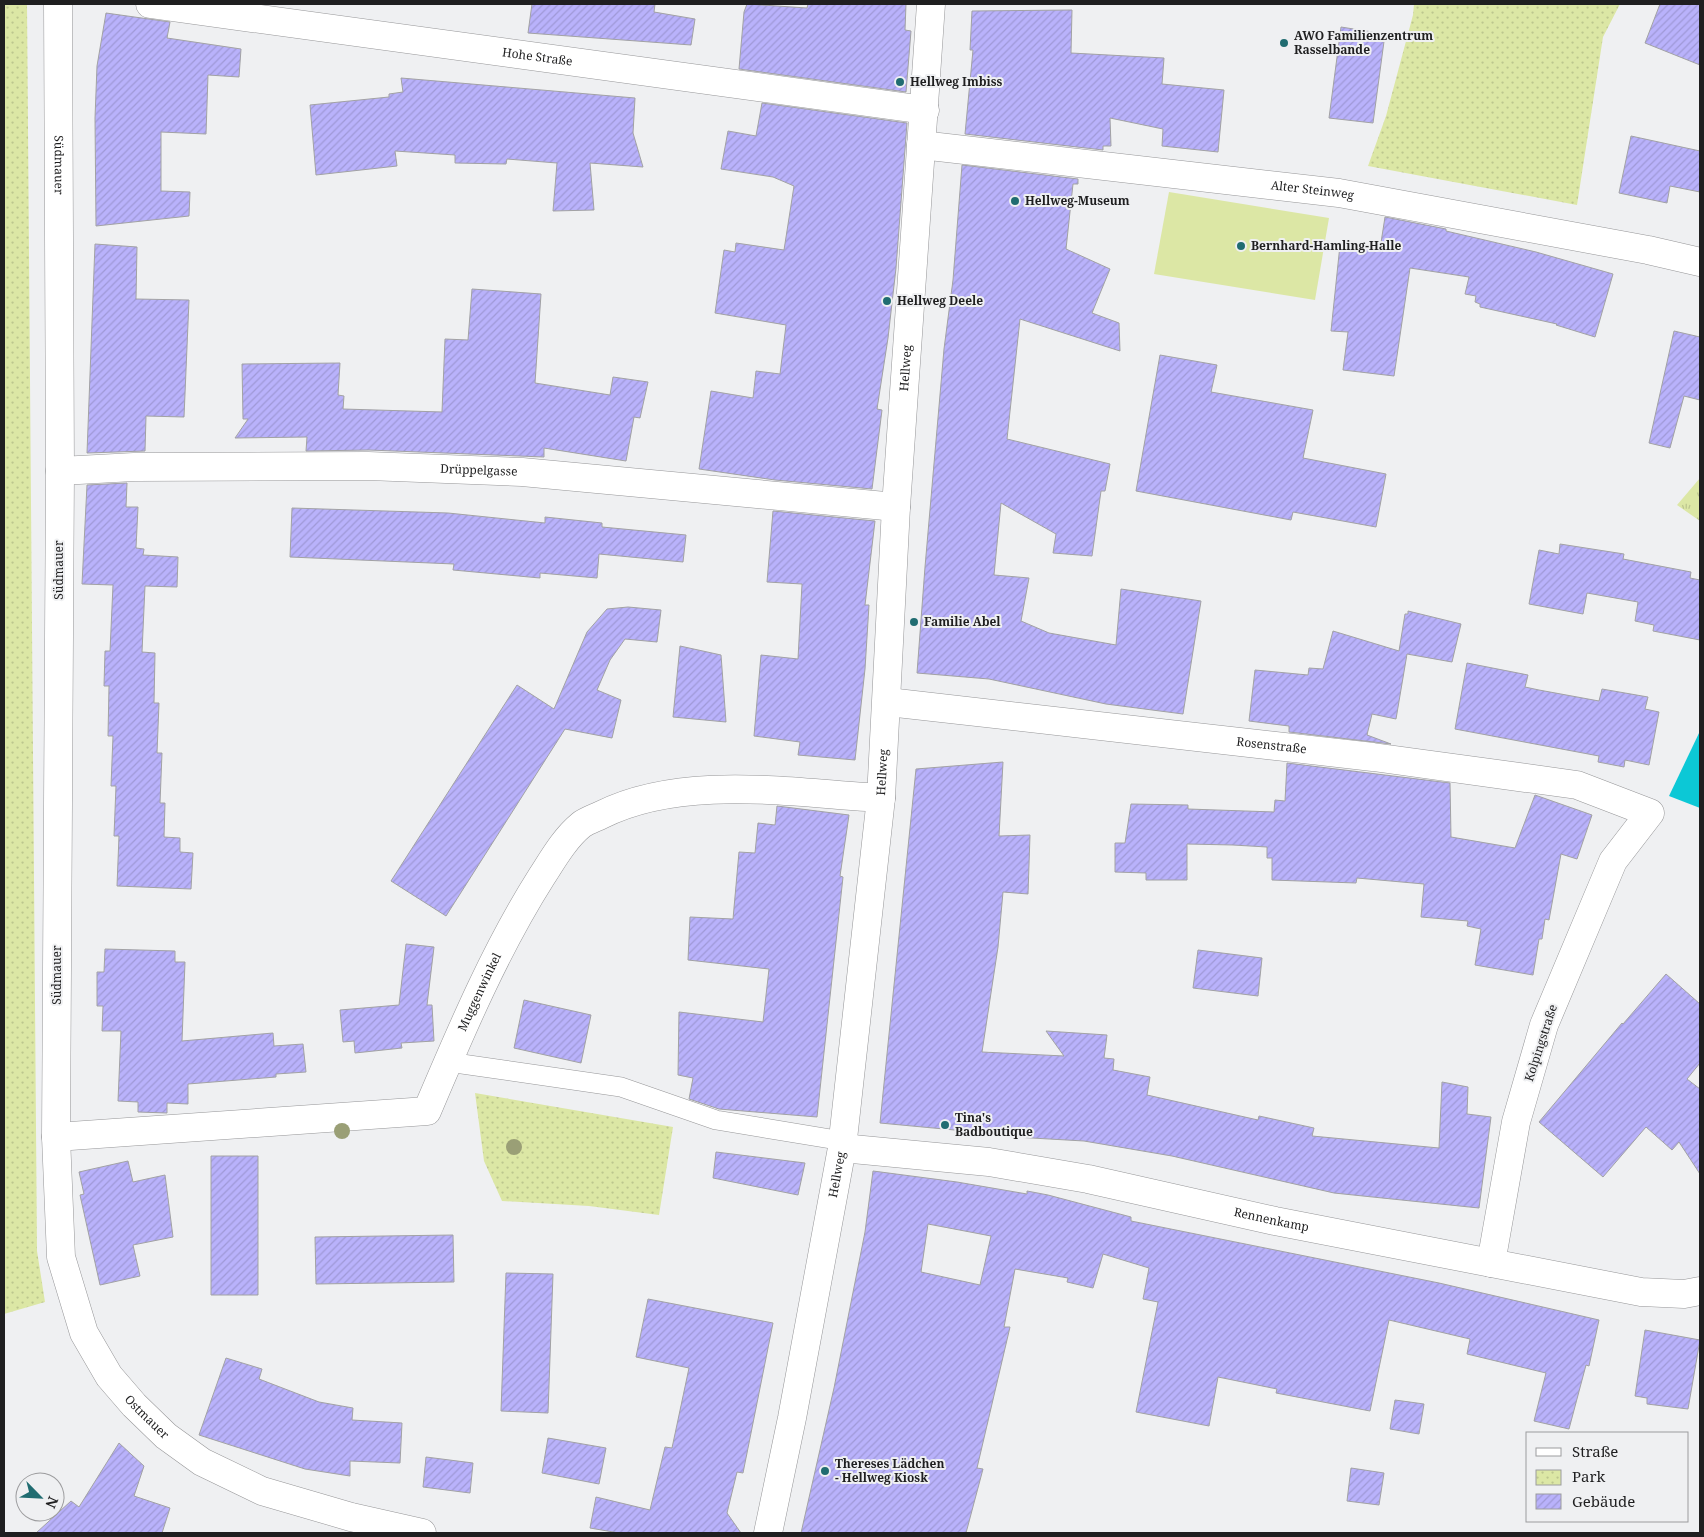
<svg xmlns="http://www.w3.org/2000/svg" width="1704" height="1537" viewBox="0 0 1704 1537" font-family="'Noto Serif',serif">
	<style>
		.grass { fill: url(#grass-tufts) }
		.park { fill: url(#park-dots) }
		.pitch { fill: #dce7a5 }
		.water { fill: #0cc8d6 }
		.building { fill: url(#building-hatch); stroke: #a2a2a4; fill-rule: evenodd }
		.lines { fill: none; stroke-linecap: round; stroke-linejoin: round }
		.service-casing { stroke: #969698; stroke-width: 20 }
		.minor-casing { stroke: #969698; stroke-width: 29 }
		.service { stroke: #fff; stroke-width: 19 }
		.minor { stroke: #fff; stroke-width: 28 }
		.tree { fill: #9a9f76 }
		.poi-dot { fill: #206c71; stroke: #eff0f2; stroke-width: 2 }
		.labels { text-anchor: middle; stroke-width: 4; stroke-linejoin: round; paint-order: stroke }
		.poi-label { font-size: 12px; font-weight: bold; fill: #1f1f20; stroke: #eff0f2; text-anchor: start }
		.street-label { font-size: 12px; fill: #1f1f20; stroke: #eff0f2 }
	</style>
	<defs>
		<pattern id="grass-tufts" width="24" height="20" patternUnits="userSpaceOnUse" patternTransform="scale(1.25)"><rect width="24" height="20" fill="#dce7a5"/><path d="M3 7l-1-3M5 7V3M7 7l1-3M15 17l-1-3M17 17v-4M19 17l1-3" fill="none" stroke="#bcc68e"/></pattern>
		<pattern id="park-dots" width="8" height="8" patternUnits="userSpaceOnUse" patternTransform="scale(1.25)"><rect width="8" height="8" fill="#dce7a5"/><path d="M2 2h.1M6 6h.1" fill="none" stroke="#bcc68e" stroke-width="1.8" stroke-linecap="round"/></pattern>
		<pattern id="building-hatch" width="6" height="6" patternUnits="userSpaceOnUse" patternTransform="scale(1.25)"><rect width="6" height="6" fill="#b9b2fb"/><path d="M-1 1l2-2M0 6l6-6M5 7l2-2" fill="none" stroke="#9f99d7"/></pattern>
	</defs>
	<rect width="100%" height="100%" fill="#eff0f2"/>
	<!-- grass -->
	<path class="grass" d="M1700,478V521L1677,505Z"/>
	<!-- park -->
	<path class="park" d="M4,4H27L37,1251L45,1302L4,1314Z
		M1414,4H1620L1603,37L1577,205L1368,166L1386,116L1413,15Z
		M475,1093L673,1127L659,1215L589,1206L502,1201L484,1161Z"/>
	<!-- pitch -->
	<path class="pitch" d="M1169,192L1329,218L1315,300L1154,274Z"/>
	<!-- water -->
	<path class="water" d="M1700,731V808L1669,796Z"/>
	<!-- building -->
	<path class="building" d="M532,4H655L654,12L695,19L691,45L528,33Z
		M747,4L807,8L808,4H906L905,30L911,31L906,92L739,69L744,12Z
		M1660,4H1700V65L1645,43Z
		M1072,10L1071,53L1164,58L1162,84L1224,90L1218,152L1162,146L1163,129L1110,118L1111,146H1103V150L965,134L973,50H970L972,11Z
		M106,13L170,22L167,38L241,49L239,77L208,75L206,134L161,132V191L190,192L189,216L96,226L95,118L97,66Z
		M1341,27L1385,34L1373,123L1329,118Z
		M401,78L635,98L633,133L643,167L590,163L594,210L553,211L557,163L507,159L506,164L455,163V155L395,151L397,166L316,175L310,105L389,97V94L403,92Z
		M762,103L907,123L896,268L888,338L877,409L882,410L872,489L775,480L699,469L711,391L753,398L756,371L780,374L786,325L715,313L724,250L735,252L736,243L784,250L794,186L773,177L721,169L728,131L756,136Z
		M1631,136L1700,151V192L1670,186L1667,203L1619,193Z
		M962,165L1078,179V184H1073L1066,249L1110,269L1092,313L1119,323L1120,351L1020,319L1007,439L1110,464L1105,491H1101L1092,556L1053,553L1056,534L1001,503L994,575L1029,578L1021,621L1049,633L1116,645L1121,589L1201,601L1183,714L1106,704L989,679L917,673L925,567L944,349L953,280Z
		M1385,217L1446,229V231L1536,252L1613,274L1595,337L1556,325L1557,324L1480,307V304L1475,302L1476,296L1465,294L1469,277L1410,268L1394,376L1343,370L1348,332L1331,331L1340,245L1380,249Z
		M95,244L137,247L136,299L189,300L184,417L146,416L145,451L87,453Z
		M472,289L541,294L535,383L610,395L613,377L648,382L640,418L634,417L626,461L544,448V457L369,450L306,451L307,437L235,438L248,419H243L242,364L340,363L338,395L344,396L343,409L442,412L445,339L468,340Z
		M1674,331L1700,337V400L1684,396L1670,448L1649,443Z
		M1160,355L1217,365L1211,392L1313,410L1303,458L1386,474L1376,527L1293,512L1291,520L1136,491Z
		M127,483L126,507H138L136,548L144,549L143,555L178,557L177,587L145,586L142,652L155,653L154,703H159L157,753H162L160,803H165L164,837L180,838V852L193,853L191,889L117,886L119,836H114L116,786H111L113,736H108L109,686H104L105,651H110L113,585L82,584L87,485Z
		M292,508L448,513L545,523V517L602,523V527L686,535L683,562L599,554L597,578L540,573V578L453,570L454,564L290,557Z
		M773,511L875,521L865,605H869L865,669L855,760L798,755L800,742L754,736L761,655L798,659L802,584L767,582Z
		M1560,544L1624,554L1623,559L1691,572L1690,578L1700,580V640L1653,631L1654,625L1635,621L1638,602L1587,593L1583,614L1529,604L1539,550L1559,554Z
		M628,607L661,610L657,642L625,639L610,660L597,690L621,700L612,738L565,729L446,916L391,881L517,685L554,709L587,632L607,609Z
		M1408,611L1461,624L1452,662L1407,654L1396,719L1372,714L1367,735L1391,744L1289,732V726L1249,721L1255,670L1308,675L1309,668L1323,669L1333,631L1399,651L1405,614H1408Z
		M680,646L721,655L726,722L673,717Z
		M1467,663L1528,675L1525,687L1539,690L1599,701L1602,689L1648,697L1645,709L1659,712L1649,765L1625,760L1624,767L1598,762L1599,756L1455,729Z
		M1003,762L999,836L1030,835L1028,894L1003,892L998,947L982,1052L1064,1056L1046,1031L1107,1035L1104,1058L1114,1059L1113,1070L1150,1077L1147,1095L1258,1120L1259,1116L1314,1128L1312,1136L1439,1148L1442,1082L1468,1087L1467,1114L1491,1117L1479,1208L1334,1193L1172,1156L1084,1141L997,1136V1134L880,1123L916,769Z
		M1287,763L1450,783L1451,837L1515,848L1535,795L1592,815L1577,859L1561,854L1549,920L1545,919L1542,939H1539L1533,975L1475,965L1481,929L1467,926L1468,921L1421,917L1424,884L1357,878L1356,883L1272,880V858H1267V847L1233,845L1187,844V880H1146V873L1115,872V843H1125L1131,804L1188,805V809L1274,812L1275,800L1285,801Z
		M777,806L849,815L840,876L843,877L817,1117L719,1109L689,1099L693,1078L678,1075L679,1012L763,1022L769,969L688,960L690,917L733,919L739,852L755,853L758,823L775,825Z
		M406,944L434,947L427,1005H432L434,1041L401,1043L402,1048L355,1053L354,1041L343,1042L340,1010L399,1005Z
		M105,949L175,951V962H185L182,1041L273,1033L274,1046L303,1044L306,1072L276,1074V1077L188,1084V1104L167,1103V1113L138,1112V1102L118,1101L121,1031H102L103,1006H97V972H104Z
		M1198,950L1262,958L1258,996L1193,988Z
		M1666,974L1700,1004V1063L1687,1079L1700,1089V1174L1679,1142L1672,1150L1646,1127L1603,1177L1539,1122L1622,1023L1623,1024Z
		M524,1000L591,1015L581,1063L514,1048Z
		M716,1152L805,1163L798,1195L713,1178Z
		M211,1156H258V1295H211Z
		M128,1161L133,1182L165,1175L173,1237L133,1245L140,1276L100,1285L80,1195L84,1194L79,1172Z
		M873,1171L957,1182L1027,1194V1191L1048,1195L1131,1217V1221L1439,1283L1599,1320L1589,1366L1586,1365L1569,1429L1534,1421L1546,1373L1467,1354L1470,1339L1389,1320L1370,1411L1276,1393L1277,1389L1218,1377L1209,1426L1136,1412L1158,1302L1143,1299L1149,1268L1103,1254L1093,1288L1067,1282L1068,1278L1015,1269L1004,1327H1010L977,1468L983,1469L966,1533H801L834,1388L865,1232ZM928,1224L991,1236L980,1285L921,1272Z
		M453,1235L454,1282L316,1284L315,1237Z
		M506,1273L553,1274L548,1413L501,1411Z
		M648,1299L773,1323L743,1473L737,1472L727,1513L741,1533H619L590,1528L596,1497L650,1510L665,1447L672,1448L689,1368L636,1357Z
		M1645,1330L1700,1340L1688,1409L1647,1404V1398L1635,1396Z
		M226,1358L262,1369L259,1379L319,1402L353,1408L352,1420L402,1423L400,1463L350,1461V1476L305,1469L199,1435Z
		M1395,1400L1424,1404L1419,1434L1390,1429Z
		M548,1438L606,1448L599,1484L542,1473Z
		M119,1443L144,1466L134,1496L170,1508L162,1533H36L71,1501L79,1507Z
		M426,1457L473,1463L470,1493L423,1487Z
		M1351,1468L1384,1473L1379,1505L1347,1501Z"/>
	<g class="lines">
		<!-- service casing -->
		<g class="service-casing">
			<path id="service" d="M448,1062L621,1087L716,1120L843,1141"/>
		</g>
		<!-- minor casing -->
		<g class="minor-casing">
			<g id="minor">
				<path id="s1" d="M58,4L60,471L56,1137L61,1257L84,1333L109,1376L134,1405L166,1436L202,1462L262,1491L351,1517L422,1533"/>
				<path id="s2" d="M150,4L925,110"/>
				<path id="s3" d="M921,145L1339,193L1648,250L1700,262"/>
				<path id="s4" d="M60,471L134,467L368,466L522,472L896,507"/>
				<path id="s5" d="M888,702L1373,757L1577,785L1650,813L1613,861L1544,1025L1516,1122L1491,1263"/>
				<path id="s6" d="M56,1137L427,1111C461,1031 495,950 542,876C553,859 565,838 581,825C586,821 595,818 601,815C682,774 793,793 881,798"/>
				<path id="s7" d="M842,1148L989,1162L1088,1179L1275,1221L1641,1292L1684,1294L1700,1291"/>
				<path id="s8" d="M768,1533L792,1418L842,1148L881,798L896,507L931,4"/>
			</g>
		</g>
		<!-- service -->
		<use href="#service" class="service"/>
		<!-- minor -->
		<use href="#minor" class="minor"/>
	</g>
	<!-- trees -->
	<g class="tree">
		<circle cx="342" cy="1131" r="8"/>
		<circle cx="514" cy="1147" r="8"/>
	</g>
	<!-- markers -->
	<g class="poi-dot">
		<circle cx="1284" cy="43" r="5"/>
		<circle cx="900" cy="82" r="5"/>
		<circle cx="1015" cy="201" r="5"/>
		<circle cx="1241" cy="246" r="5"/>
		<circle cx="887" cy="301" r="5"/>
		<circle cx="914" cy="622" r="5"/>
		<circle cx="945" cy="1125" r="5"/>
		<circle cx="825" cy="1471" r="5"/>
	</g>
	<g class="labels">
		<!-- poi labels -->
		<g class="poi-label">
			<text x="1294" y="40">AWO Familienzentrum<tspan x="1294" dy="14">Rasselbande</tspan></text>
			<text x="910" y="86">Hellweg Imbiss</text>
			<text x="1025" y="205">Hellweg-Museum</text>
			<text x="1251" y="250">Bernhard-Hamling-Halle</text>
			<text x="897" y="305">Hellweg Deele</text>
			<text x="924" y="626">Familie Abel</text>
			<text x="955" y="1122">Tina's<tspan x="955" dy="14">Badboutique</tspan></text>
			<text x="835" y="1468">Thereses Lädchen<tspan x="835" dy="14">- Hellweg Kiosk</tspan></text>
		</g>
		<!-- street labels -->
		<g class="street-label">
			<text dy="4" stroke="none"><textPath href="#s2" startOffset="391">Hohe Straße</textPath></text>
			<text dy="4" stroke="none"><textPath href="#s1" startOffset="161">Südmauer</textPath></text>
			<text dy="4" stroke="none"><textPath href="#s3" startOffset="394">Alter Steinweg</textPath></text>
			<text dy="4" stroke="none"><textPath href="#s8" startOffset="1175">Hellweg</textPath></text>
			<text dy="4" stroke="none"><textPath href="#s4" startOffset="419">Drüppelgasse</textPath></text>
			<text transform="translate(59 570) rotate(-90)" y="4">Südmauer</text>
			<text dy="4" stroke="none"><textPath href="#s5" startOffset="386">Rosenstraße</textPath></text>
			<text dy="4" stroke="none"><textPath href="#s8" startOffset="770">Hellweg</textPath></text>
			<text transform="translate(57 975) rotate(-90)" y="4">Südmauer</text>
			<text dy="4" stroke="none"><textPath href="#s6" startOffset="502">Muggenwinkel</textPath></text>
			<text transform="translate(1541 1043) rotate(-72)" y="4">Kolpingstraße</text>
			<text dy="4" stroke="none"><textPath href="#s8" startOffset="365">Hellweg</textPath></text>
			<text dy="4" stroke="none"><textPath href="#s7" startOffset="436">Rennenkamp</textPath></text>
			<text dy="4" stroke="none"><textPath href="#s1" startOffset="1438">Ostmauer</textPath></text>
		</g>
	</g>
	<!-- border -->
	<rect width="1704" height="1537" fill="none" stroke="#1f1f20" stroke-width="10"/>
	<!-- legend -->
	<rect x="1526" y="1432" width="162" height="90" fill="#eff0f2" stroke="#9c9c9e"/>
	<rect x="1536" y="1448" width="25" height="8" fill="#ffffff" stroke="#9c9c9e"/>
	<text x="1572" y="1457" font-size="15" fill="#1f1f20">Straße</text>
	<rect x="1536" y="1470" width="25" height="15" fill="url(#park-dots)" stroke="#9c9c9e"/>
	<text x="1572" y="1482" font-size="15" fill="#1f1f20">Park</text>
	<rect x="1536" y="1494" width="25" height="15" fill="url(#building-hatch)" stroke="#9c9c9e"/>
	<text x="1572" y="1507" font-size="15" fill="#1f1f20">Gebäude</text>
	<!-- north arrow -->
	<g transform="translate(40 1497) rotate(114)"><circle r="24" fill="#eff0f2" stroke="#9c9c9e"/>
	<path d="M0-4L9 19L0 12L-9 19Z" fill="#206c71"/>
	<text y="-8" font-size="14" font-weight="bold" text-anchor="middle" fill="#1f1f20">N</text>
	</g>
</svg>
